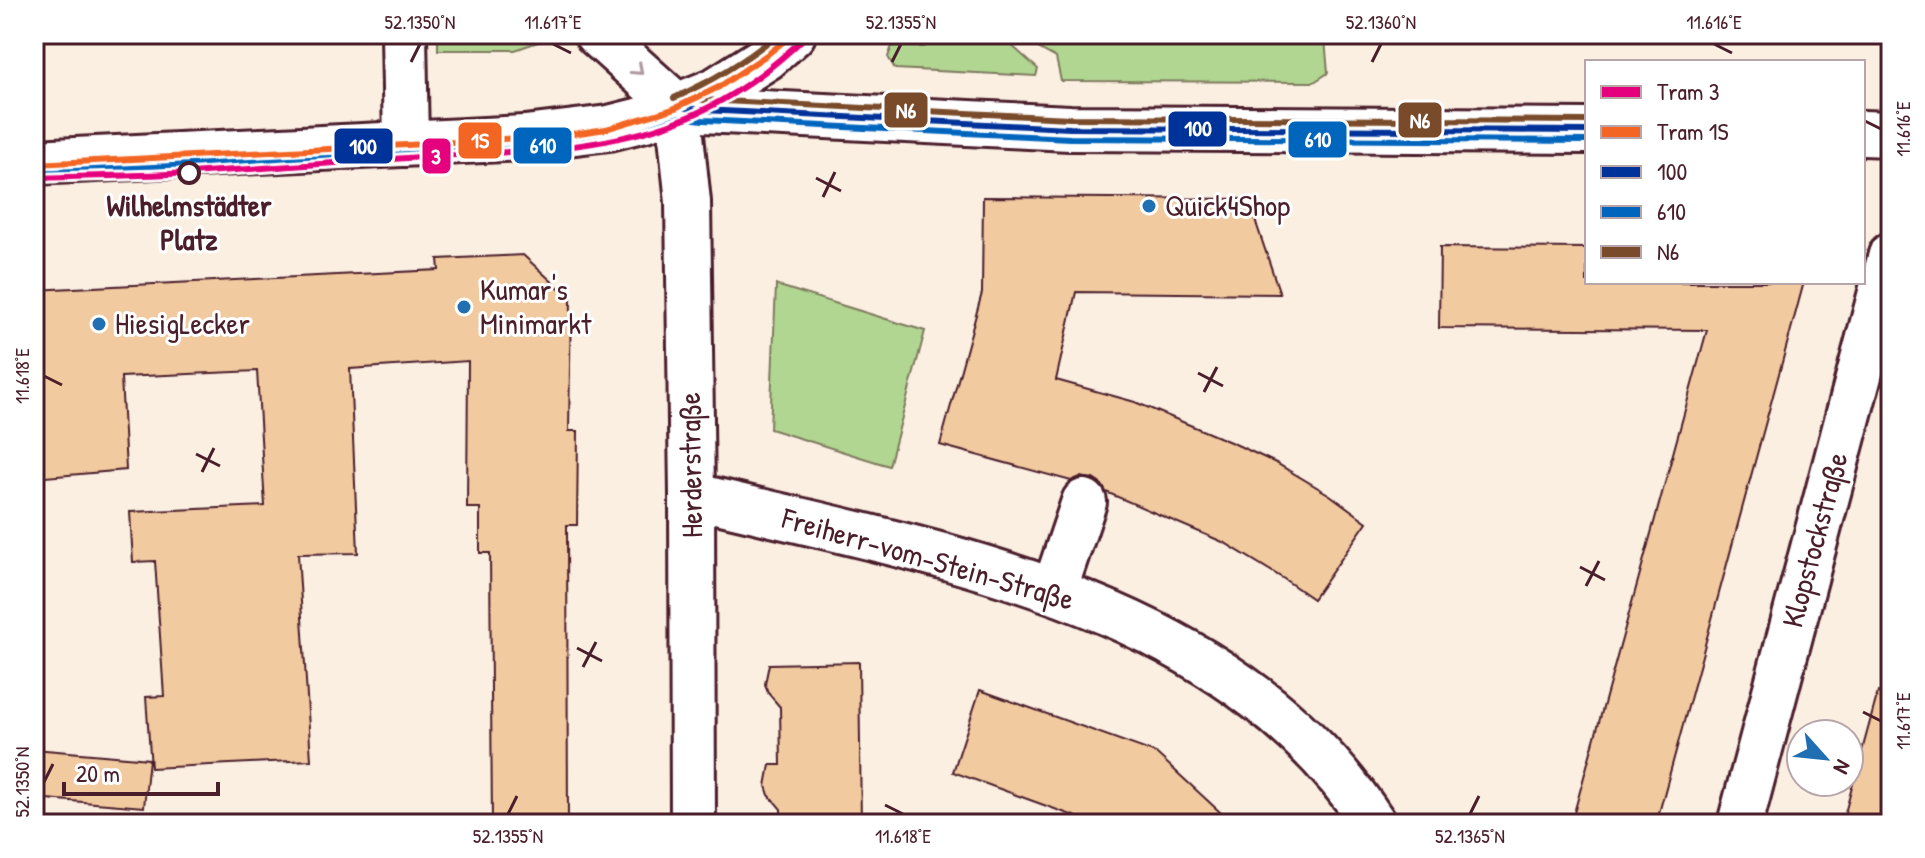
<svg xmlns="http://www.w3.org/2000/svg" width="1925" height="858" viewBox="0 0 1925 858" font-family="'Patrick Hand',sans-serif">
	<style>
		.green { fill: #b1d691; stroke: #7e7a5e; stroke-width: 2 }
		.building { fill: #f1caa0; stroke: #4a1f2b; stroke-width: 2 }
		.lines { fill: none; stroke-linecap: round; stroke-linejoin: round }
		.minor-casing { stroke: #4a1f2b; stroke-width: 50 }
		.minor { stroke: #fff; stroke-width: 44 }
		.bus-1-casing { stroke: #fff; stroke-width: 12 }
		.bus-2-casing { stroke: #fff; stroke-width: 12 }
		.bus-3-casing { stroke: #fff; stroke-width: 12 }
		.bus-1 { stroke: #039; stroke-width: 6 }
		.bus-2 { stroke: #0065bd; stroke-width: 6 }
		.bus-3 { stroke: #7a4b2a; stroke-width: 6 }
		.tram-1-casing { stroke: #fff; stroke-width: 12 }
		.tram-2-casing { stroke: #fff; stroke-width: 12 }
		.tram-1 { stroke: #e5007d; stroke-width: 6 }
		.tram-2 { stroke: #f26522; stroke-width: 6 }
		.oneway { stroke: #ae9aa0 }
		.ticks { fill: none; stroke: #4a1f2b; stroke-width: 3 }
		.stop-dot { fill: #fff; stroke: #4a1f2b; stroke-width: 4 }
		.poi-dot { fill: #1f6fb2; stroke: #fff; stroke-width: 3 }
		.labels { text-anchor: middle; stroke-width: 6; stroke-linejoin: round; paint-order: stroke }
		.stop-label { font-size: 30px; font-weight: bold; fill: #4a1f2b; stroke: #fff }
		.poi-label { font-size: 30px; fill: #4a1f2b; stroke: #fff; text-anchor: start }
		.street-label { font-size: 30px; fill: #4a1f2b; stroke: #fff }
		.line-badge { stroke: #fff; stroke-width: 3 }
		.badge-label { font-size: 22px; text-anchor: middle; font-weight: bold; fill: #fff }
		.neatline { fill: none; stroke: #4a1f2b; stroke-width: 3 }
		.ticks-label { font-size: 20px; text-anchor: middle; fill: #4a1f2b }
	</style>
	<rect width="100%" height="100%" fill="#fbefe2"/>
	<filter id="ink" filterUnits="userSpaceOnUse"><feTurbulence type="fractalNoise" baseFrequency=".0125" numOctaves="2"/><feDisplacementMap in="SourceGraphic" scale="16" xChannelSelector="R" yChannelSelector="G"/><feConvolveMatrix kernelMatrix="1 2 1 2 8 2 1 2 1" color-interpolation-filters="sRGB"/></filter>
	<g filter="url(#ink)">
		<!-- green -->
		<path class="green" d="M438,34H558V35L515,50H438Z
			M942,34H1005L1010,44L1038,69L1036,76L895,69L888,57L892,46L924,47Z
			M1021,34L1325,39L1328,73L1314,82L1061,81L1056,58L1022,39Z
			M776,285L925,331L889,466L770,429Z"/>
		<!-- building -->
		<path class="building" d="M983,197L1248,199L1280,294L1076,292L1056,380L1135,402L1235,444L1276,463L1330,495L1367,522L1313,599L1284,579L1225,543L1106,492L1102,485L1093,479L1080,477L1071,481L940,445L982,293Z
			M1440,247L1587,248V282H1804L1656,824H1571L1707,330L1439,328Z
			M523,255L571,299L569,431H578L577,525H567L568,824H492L490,553H480V508H467L468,361L350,369L358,553L298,554L311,760L151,768L146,697L164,696L155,561L133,562L130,512L265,506L257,371L121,377L126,470L34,478V290L439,270L438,259Z
			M859,662L861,824H781V809L769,795L766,786L770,765H781L780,707L768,693L765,684L769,664Z
			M980,690L1156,753L1233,824H1096L953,772Z
			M1878,692L1891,694V824H1842Z
			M34,749L149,759L144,807L34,798Z"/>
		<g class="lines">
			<!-- minor casing -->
			<g class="minor-casing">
				<path id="minor" d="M404,34L406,144
					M597,34L678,107
					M678,107L703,110L1070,128L1587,131
					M678,107L688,202L692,495L693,824
					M1863,133L1891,134
					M34,162L525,138L609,128L645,119L714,91L766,58L793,34
					M692,495C934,554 1227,598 1374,824
					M1054,591L1084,502
					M1740,824L1891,255"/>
			</g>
			<!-- minor -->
			<use href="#minor" class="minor"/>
			<!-- bus-1 casing -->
			<g class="bus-1-casing">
				<path id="bus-1" d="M34,162L525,138L628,124L678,107L703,110L1070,128L1587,131"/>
			</g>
			<!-- bus-2 casing -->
			<g class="bus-2-casing">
				<path id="bus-2" d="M34,172L525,148L630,134L679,117L703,120L1070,138L1587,141"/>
			</g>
			<!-- bus-3 casing -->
			<g class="bus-3-casing">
				<path id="bus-3" d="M679,97L704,100L1070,118L1587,121
					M674,98C712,81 746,61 778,34"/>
			</g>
			<!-- bus-1 -->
			<use href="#bus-1" class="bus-1"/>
			<!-- bus-2 -->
			<use href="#bus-2" class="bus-2"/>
			<!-- bus-3 -->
			<use href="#bus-3" class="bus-3"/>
			<!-- tram-1 casing -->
			<g class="tram-1-casing">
				<path id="tram-1" d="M34,178C86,176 139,176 191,173C268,168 345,162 421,157C503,152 588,152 667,125C721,107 767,74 808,34"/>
			</g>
			<!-- tram-2 casing -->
			<g class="tram-2-casing">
				<path id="tram-2" d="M35,164L407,145L566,135L606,129L673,109L719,87L768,54L783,42"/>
			</g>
			<!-- tram-1 -->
			<use href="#tram-1" class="tram-1"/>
			<!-- tram-2 -->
			<use href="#tram-2" class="tram-2"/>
		</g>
		<!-- one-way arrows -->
		<defs><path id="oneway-chevron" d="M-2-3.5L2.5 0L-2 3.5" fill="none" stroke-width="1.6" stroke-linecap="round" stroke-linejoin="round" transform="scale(2)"/></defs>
		<use class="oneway" href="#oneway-chevron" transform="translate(638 70) rotate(42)"/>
	</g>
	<!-- ticks -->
	<path class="ticks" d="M553,44L571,53M1714,44L1732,53M411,62L420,44M892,62L901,44M1372,62L1381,44M1863,120L1881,129M816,178L841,191M823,197L835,172M1198,373L1223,386M44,376L62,385M1204,392L1217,367M196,454L220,466M202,472L214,448M1580,567L1605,580M1586,586L1599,561M577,648L602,661M583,667L596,642M1863,712L1881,721M44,782L53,764M885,805L903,814M508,814L517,796M1470,814L1479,796"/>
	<!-- markers -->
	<circle class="stop-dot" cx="189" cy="173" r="10"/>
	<g class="poi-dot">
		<circle cx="1149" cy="206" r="8"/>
		<circle cx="464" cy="307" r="8"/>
		<circle cx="99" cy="324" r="8"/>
	</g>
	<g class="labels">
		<!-- stop labels -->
		<g class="stop-label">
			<text x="189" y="216">Wilhelmstädter<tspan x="189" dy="34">Platz</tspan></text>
		</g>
		<!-- poi labels -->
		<g class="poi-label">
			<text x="1165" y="216">Quick4Shop</text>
			<text x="480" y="300">Kumar's<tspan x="480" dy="34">Minimarkt</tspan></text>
			<text x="115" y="334">HiesigLecker</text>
		</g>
		<!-- street labels -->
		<g class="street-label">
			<text transform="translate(691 465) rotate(-91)" y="10">Herderstraße</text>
			<text transform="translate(1815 540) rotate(-75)" y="10">Klopstockstraße</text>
			<text transform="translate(928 559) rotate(16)" y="10">Freiherr-vom-Stein-Straße</text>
		</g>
	</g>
	<g class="line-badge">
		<rect x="883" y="91" width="46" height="38" rx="8" fill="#7a4b2a"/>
		<rect x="1397" y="101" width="46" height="38" rx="8" fill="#7a4b2a"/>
		<rect x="1167" y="110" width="61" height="38" rx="8" fill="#039"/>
		<rect x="1287" y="120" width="61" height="39" rx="8" fill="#0065bd"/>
		<rect x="457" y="121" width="46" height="39" rx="8" fill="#f26522"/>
		<rect x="512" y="126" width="61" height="39" rx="8" fill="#0065bd"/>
		<rect x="333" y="127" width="61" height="38" rx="8" fill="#039"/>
		<rect x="421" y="137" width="31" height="38" rx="8" fill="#e5007d"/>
	</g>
	<g class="badge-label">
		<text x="906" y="118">N6</text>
		<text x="1420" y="128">N6</text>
		<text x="1198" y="136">100</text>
		<text x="1318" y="147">610</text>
		<text x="480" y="148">1S</text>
		<text x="543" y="153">610</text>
		<text x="363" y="154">100</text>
		<text x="436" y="164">3</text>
	</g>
	<!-- margin -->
	<rect width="1925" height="858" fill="none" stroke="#fff" stroke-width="88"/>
	<!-- legend -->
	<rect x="1585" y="60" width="280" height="224" fill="#ffffff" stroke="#b7a5aa" stroke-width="2"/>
	<rect x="1601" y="86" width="40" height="12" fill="#e5007d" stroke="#b7a5aa" stroke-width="2"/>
	<text x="1657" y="100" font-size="24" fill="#4a1f2b">Tram 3</text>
	<rect x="1601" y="126" width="40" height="12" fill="#f26522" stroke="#b7a5aa" stroke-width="2"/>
	<text x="1657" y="140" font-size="24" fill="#4a1f2b">Tram 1S</text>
	<rect x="1601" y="166" width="40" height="12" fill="#003399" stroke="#b7a5aa" stroke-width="2"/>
	<text x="1657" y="180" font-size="24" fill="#4a1f2b">100</text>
	<rect x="1601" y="206" width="40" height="12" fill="#0065bd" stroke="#b7a5aa" stroke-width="2"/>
	<text x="1657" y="220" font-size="24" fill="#4a1f2b">610</text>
	<rect x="1601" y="246" width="40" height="12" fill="#7a4b2a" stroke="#b7a5aa" stroke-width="2"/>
	<text x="1657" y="260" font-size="24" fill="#4a1f2b">N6</text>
	<!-- north arrow -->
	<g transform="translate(1825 758) rotate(117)"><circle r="38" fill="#ffffff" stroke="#b7a5aa" stroke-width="2"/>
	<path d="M0-6L14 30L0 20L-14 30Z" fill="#1f6fb2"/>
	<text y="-12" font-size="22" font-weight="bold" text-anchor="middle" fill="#4a1f2b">N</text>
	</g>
	<!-- scale -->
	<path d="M64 782v12h154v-12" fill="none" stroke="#4a1f2b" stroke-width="4"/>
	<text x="76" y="782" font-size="24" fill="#4a1f2b" stroke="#ffffff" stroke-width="6" paint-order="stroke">20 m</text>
	<rect x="44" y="44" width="1837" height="770" class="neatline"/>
	<g class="ticks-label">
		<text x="420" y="29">52.1350°N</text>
		<text x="553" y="29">11.617°E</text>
		<text x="901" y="29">52.1355°N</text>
		<text x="1381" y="29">52.1360°N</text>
		<text x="1714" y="29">11.616°E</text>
		<text transform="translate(1903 129) rotate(-90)" y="7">11.616°E</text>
		<text transform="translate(22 376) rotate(-90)" y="7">11.618°E</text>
		<text transform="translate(1903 721) rotate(-90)" y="7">11.617°E</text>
		<text transform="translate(22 782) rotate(-90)" y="7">52.1350°N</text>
		<text x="508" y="843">52.1355°N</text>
		<text x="903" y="843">11.618°E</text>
		<text x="1470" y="843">52.1365°N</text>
	</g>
</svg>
